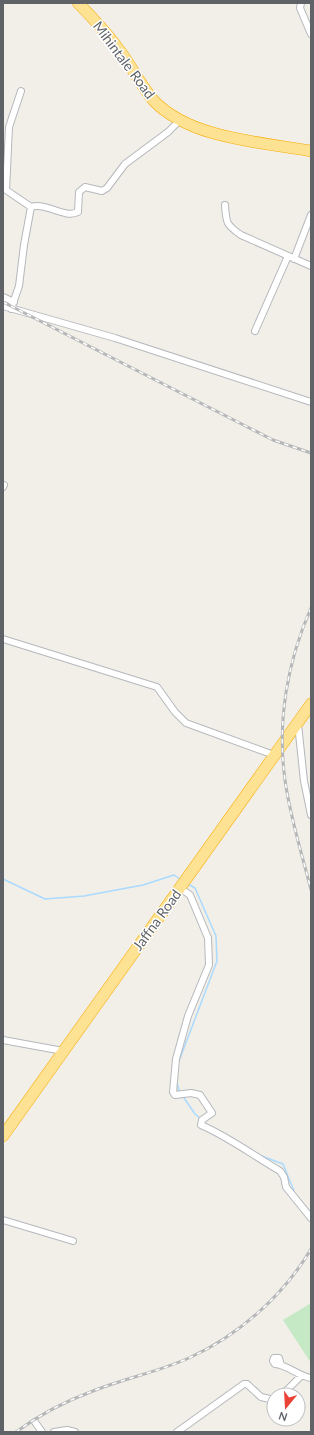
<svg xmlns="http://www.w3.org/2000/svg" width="314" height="1435" viewBox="0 0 314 1435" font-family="Lato,sans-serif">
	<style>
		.green { fill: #c5e8c5 }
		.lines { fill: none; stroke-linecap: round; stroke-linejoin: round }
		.stream { stroke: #aadaff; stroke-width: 1.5 }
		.street-casing { stroke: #b5b8bc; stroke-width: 8 }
		.highway-casing { stroke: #f9ab00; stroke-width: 12 }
		.street { stroke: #fff; stroke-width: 6 }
		.highway { stroke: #fde293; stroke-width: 11 }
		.rail-casing { stroke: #b6b7b8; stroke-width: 3 }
		.rail { stroke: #fff; stroke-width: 1.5; stroke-dasharray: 4.5; stroke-linecap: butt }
		.labels { text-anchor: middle; stroke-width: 3; stroke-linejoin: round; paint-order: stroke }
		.street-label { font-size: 14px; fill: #5f6368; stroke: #fff }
	</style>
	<rect width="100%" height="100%" fill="#f1efe8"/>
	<!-- green -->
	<path class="green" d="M311,1303V1363L283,1320Z"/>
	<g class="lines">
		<!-- stream -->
		<path class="stream" d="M3,879L45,899L84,896L143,885L174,875L180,879
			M179,1061L217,961L216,936L195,888L188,884
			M177,1083L179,1090
			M184,1098L195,1114L201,1119
			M259,1155L283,1164L294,1191"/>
		<!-- street casing -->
		<g class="street-casing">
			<path id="street" d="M301,3L300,8L311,34
				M21,91L9,127L6,190L31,207C47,202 64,219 78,212L79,192L85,187L102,191L107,188L125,164L168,132L179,121
				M225,205C226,222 226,225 241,235L311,266
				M294,259L311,215
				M3,297L14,302
				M3,306L115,338L311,402
				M11,309L19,286L24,245L31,207
				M255,331L288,256
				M3,487L4,485
				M3,639L157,687L175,712L186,723L274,755
				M298,724L304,781L311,815
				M180,888L190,895L208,938L209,965L188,1016L176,1059L173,1092L175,1095L191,1093L200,1095L212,1113L202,1120L201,1125C229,1137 254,1156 280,1171L284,1177L286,1187L311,1218
				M3,1040L63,1051
				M3,1220L73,1241
				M281,1365L279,1358H274L273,1361L275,1364C288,1365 298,1376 311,1378
				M282,1395L301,1376
				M35,1422L42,1432
				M54,1432L67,1430L75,1432
				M177,1432L244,1384H247L261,1397L274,1400"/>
		</g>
		<!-- highway casing -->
		<g class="highway-casing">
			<path id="highway" d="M78,3C93,18 107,33 120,51C132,67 141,86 154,101C191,139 261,142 311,151
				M3,1136L311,704"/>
		</g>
		<!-- street -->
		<use href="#street" class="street"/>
		<!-- highway -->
		<use href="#highway" class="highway"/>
		<!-- rail casing -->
		<g class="rail-casing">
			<path id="rail" d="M3,302L273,440L311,453
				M311,608C287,662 277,722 285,780C290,817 302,854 311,890
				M16,1432C39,1415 66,1401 93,1391C125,1378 159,1372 191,1357C239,1335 284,1295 311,1249"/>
		</g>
		<!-- rail -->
		<use href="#rail" class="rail"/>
	</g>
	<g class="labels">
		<!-- street labels -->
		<g class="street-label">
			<text transform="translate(124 60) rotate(53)" y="5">Mihintale Road</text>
			<text transform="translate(157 920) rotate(-54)" y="5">Jaffna Road</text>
		</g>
	</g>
	<!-- border -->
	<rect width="314" height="1435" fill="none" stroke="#5f6368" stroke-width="8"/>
	<!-- north arrow -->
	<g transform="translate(286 1407) rotate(198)"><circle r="19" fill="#ffffff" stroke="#bfc1c3"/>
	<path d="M0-3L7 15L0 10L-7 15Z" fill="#ea4335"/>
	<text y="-6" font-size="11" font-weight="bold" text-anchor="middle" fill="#5f6368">N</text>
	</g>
</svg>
